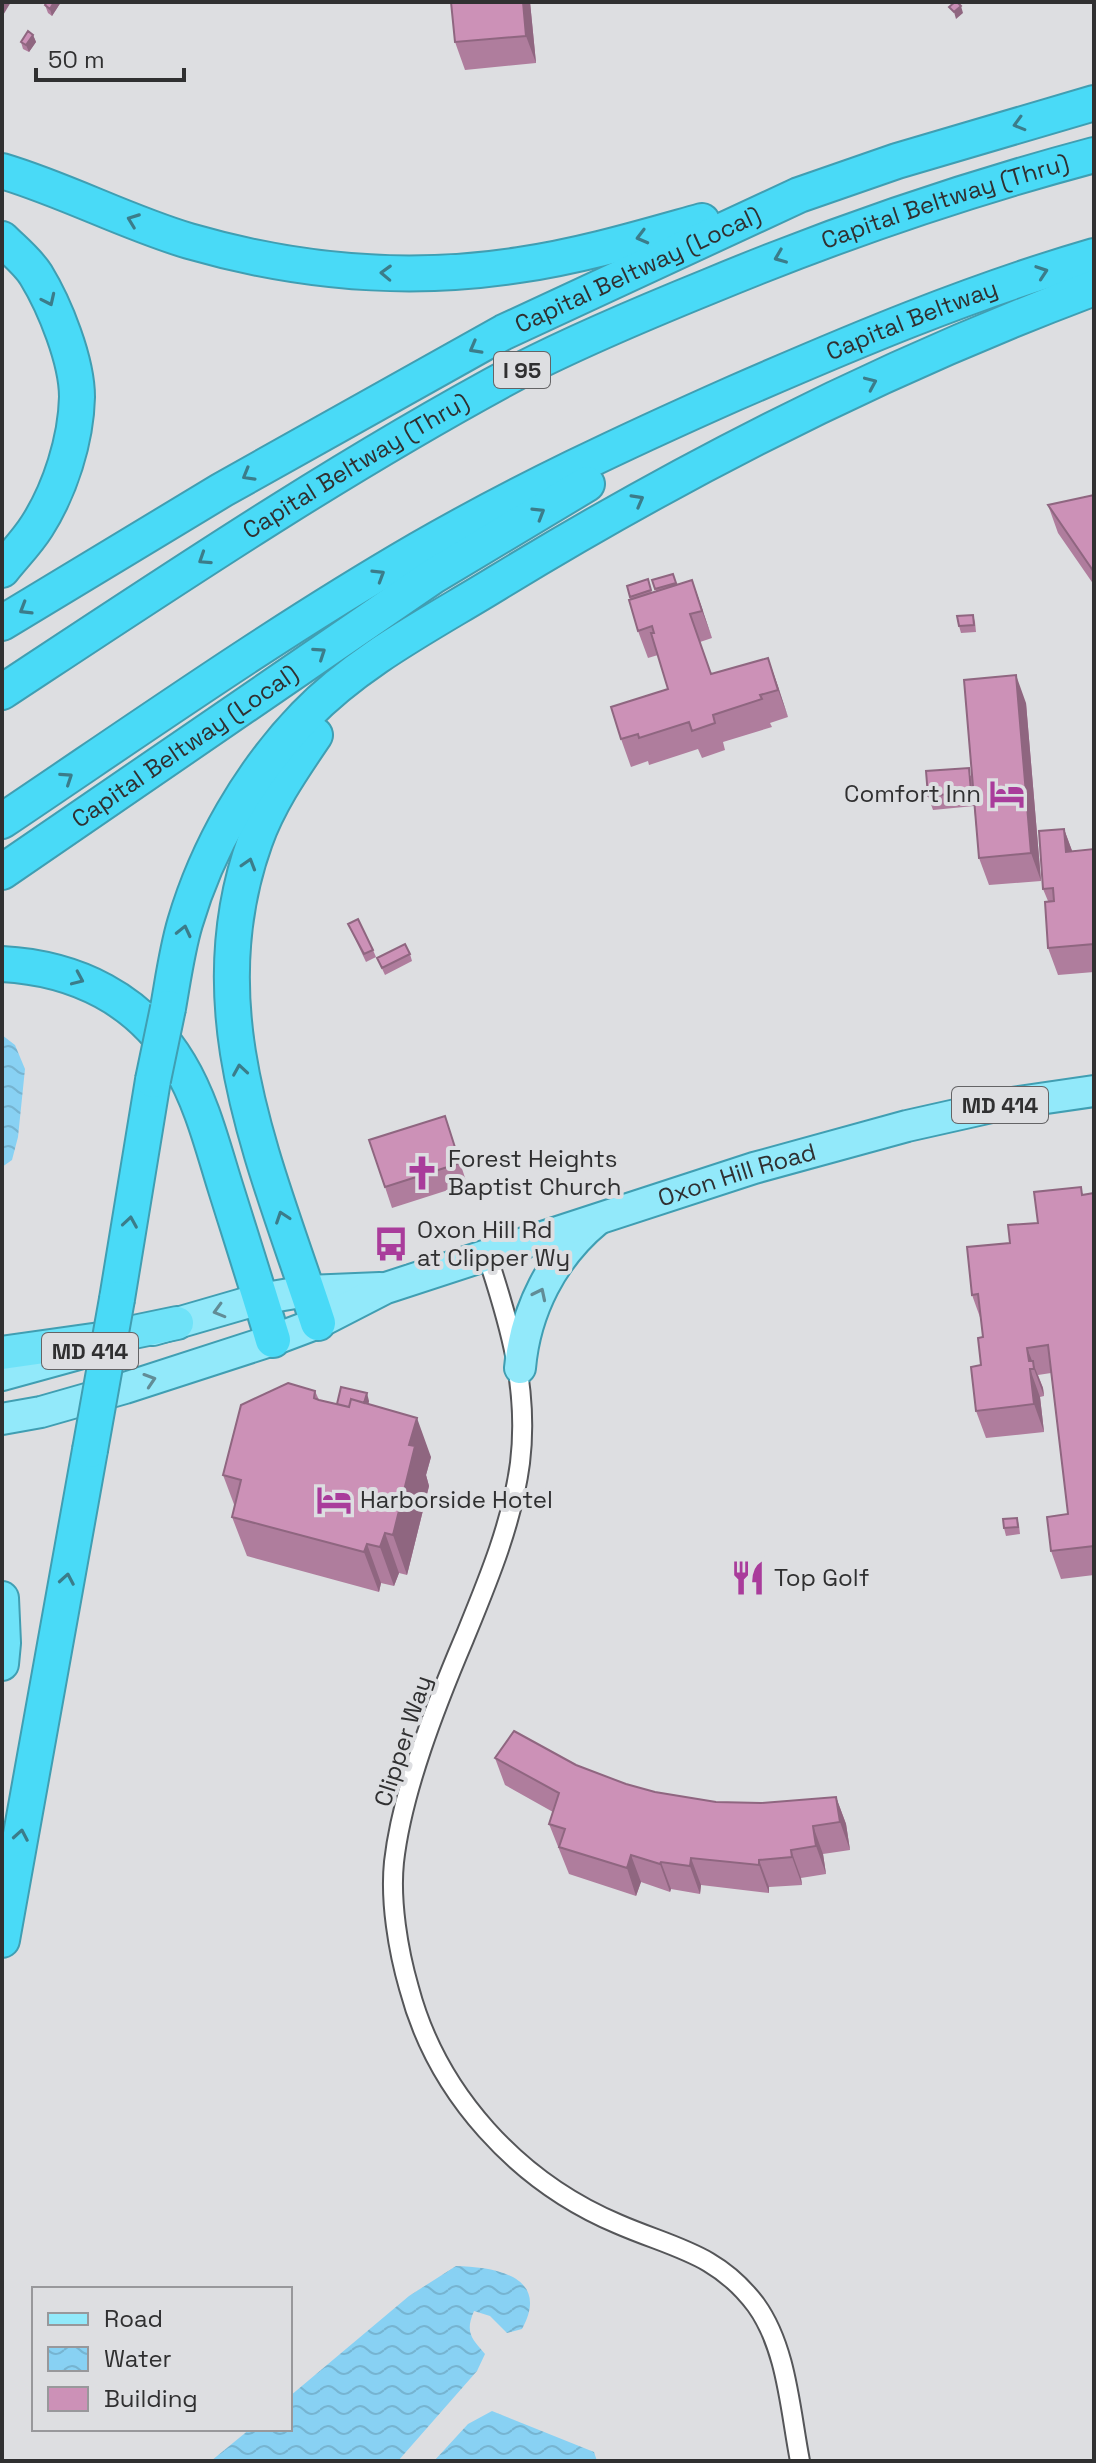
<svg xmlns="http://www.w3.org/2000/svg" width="1096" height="2463" viewBox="0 0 1096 2463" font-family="'Space Grotesk',sans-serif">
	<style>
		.water { fill: url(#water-waves) }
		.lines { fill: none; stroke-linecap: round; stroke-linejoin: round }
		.minor-casing { stroke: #555659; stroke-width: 22 }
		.primary-casing { stroke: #409eb2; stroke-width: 34 }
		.trunk-casing { stroke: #409eb2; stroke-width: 36 }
		.motorway-casing { stroke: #409eb2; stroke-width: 38 }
		.minor { stroke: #fff; stroke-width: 18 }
		.primary { stroke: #92e9fa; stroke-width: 30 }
		.trunk { stroke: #6ee2f8; stroke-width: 32 }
		.motorway { stroke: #49daf7; stroke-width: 34 }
		.motorway-bridge-casing { stroke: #409eb2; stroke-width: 38; stroke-linecap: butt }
		.motorway-bridge { stroke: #49daf7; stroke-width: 34 }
		.wall { fill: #af7d9d }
		.shaded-wall { fill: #8f6680 }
		.building { fill: #cc91b7; stroke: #8f6680; stroke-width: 2 }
		.oneway { stroke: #3b7c8a }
		.oneway2 { stroke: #618c96 }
		.labels { text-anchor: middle; stroke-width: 8; stroke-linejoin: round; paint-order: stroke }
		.shield { fill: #dddee1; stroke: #646466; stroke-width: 2 }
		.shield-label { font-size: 22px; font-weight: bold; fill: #303031 }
		.street-label { font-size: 24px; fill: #303031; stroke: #dddee1 }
		.poi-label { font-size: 24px; fill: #303031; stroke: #dddee1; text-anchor: start }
	</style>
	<defs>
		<pattern id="water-waves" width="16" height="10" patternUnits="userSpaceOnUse" patternTransform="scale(2)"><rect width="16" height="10" fill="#88d1f3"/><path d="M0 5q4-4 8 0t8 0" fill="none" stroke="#76b4d1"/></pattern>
	</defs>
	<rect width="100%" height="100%" fill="#dddee1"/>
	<!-- water -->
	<path class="water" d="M2,1035L15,1045L25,1069L18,1137L12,1160L2,1167Z
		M456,2266C495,2267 551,2276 522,2329L507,2333L490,2316L474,2311C465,2332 471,2338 485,2354L477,2371L398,2461H211L250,2429H290V2396L409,2296Z
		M492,2411L594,2452L597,2461H434L468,2424Z"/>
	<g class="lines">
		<!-- minor casing -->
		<g class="minor-casing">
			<path id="minor" d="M487,1255C510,1325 529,1389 520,1463C512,1524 487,1583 464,1639C436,1705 402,1791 394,1862C390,1901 398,1950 409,1988C437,2094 518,2182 618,2224C673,2248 717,2253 756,2305C787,2348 790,2410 800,2461"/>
		</g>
		<!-- primary casing -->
		<g class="primary-casing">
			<g id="primary">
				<path d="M153,1330L260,1299L307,1291L380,1288"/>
				<path d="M520,1368C525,1311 552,1257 597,1220"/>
				<path d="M2,1375L93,1350"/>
				<path id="s1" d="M2,1419L41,1412L125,1388L273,1340L318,1323L386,1288L754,1168L907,1126L1005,1104L1094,1091"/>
			</g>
		</g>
		<!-- trunk casing -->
		<g class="trunk-casing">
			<path id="trunk" d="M2,1353L100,1339L177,1323
				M2,1598L4,1643L2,1664"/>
		</g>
		<!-- motorway casing -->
		<g class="motorway-casing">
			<g id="motorway">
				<path d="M2,171C66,190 125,222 189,241C296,272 409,282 519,265C581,256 641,238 702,221"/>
				<path d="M2,239C13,250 28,262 36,275C55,306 77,361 77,397C76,440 60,490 37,526C27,542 13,556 2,570"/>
				<path id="s2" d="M2,623L222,490L504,332L799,195L897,161L1094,103"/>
				<path id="s3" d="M2,692C172,580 340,467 519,371C581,339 646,312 710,286C835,234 963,190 1094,155"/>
				<path d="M315,735C292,769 269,802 255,841C194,1011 266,1163 318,1323"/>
				<path id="s4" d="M2,821C139,729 275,633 418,550C520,491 627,441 735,393C852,342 970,292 1094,256"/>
				<path id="s5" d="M2,872L432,577L587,484"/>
				<path d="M2,964C76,968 140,999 179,1064C202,1102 213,1148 226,1189C242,1240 258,1290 273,1340"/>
				<path d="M168,1008C173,980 177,950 185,923C207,848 250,773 305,716C359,660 432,623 497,583C687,467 886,366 1094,288"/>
				<path d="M117,1299L153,1080"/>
				<path d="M2,1940L90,1450"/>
			</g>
		</g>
		<!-- minor -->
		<use href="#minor" class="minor"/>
		<!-- primary -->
		<use href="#primary" class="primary"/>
		<!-- trunk -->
		<use href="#trunk" class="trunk"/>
		<!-- motorway -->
		<use href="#motorway" class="motorway"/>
		<!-- motorway-bridge casing -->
		<g class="motorway-bridge-casing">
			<path id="motorway-bridge" d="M153,1080L168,1008
				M90,1450L117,1299"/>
		</g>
		<!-- motorway-bridge -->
		<use href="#motorway-bridge" class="motorway-bridge"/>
	</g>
	<!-- wall -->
	<path class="wall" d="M61,2L52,16L48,13L45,5Z
		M530,2L536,63L465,70L455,42Z
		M33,35L36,42L29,52L23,49L21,42Z
		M1094,495V585L1058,533L1048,505Z
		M673,574L677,585L692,580L712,638L700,642L711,674L768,658L788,717L770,723L772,727L723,742L725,750L702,758L698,749L649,765L648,761L631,767L621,739L668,689L658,655L648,658L638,631L627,586L648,579L652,593L656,591L652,580Z
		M973,615L975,622L976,632L961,633L959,626Z
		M1026,703L1041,881L989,885L979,858L974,806L933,810L928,796L972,775Z
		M1064,829L1072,851L1094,849V972L1058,975L1048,948V901L1043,889Z
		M348,924L373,950L376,957L366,962Z
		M410,954L412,961L385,975L377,958Z
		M445,1116L467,1184L392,1208L385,1187Z
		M1094,1193V1575L1061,1579L1051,1551L1068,1514L1051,1373L1038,1375L1043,1388L1044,1396L1040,1397L1044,1432L986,1438L976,1411L983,1337L981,1320L972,1295L1010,1243L1038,1223L1084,1195Z
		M315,1391L319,1400L337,1404L369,1401L368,1404L431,1457L426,1475L429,1486L407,1575L399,1573L394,1586L381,1583L379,1592L247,1556L232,1517L235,1507L223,1475Z
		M1017,1518L1019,1525L1020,1534L1006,1536L1004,1528Z
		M495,1758L576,1765L626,1784L655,1792L716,1802L761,1803L836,1797L846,1824L850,1850L823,1854L826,1874L801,1878L802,1885L769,1887V1893L701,1885L700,1894L671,1889L670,1892L641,1882L636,1896L569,1874L549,1824L553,1812L505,1785Z"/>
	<!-- shaded-wall -->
	<path class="shaded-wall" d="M2,2H11L2,17Z
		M54,2H61L52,16L50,9Z
		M523,2H530L536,63L526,36Z
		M961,6L963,13L956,19L954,12Z
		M33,35L36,42L29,52L26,45Z
		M692,580L702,608L712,638L702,611Z
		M768,658L778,686L788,717L778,690Z
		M1016,675L1026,703L1041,881L1031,853Z
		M1064,829L1074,856L1066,852Z
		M1027,1348L1043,1388L1044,1396L1034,1369L1029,1361Z
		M1030,1369L1040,1397L1044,1432L1034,1404Z
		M367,1393L369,1401L358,1445L356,1438Z
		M417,1418L431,1457L426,1475L429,1486L407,1575L393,1535L409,1445Z
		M385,1533L399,1573L394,1586L380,1547Z
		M367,1544L381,1583L379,1592L364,1552Z
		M836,1797L846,1824L850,1850L840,1822Z
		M813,1826L823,1854L826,1874L816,1846Z
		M791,1850L801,1878L802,1885L792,1857Z
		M631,1855L641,1882L636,1896L627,1868Z
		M691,1858L701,1885L700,1894L690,1866Z
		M759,1860L769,1887V1893L759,1865Z
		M661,1862L671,1889L670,1892L660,1864Z"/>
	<!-- building -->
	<path class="building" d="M47,2H54L50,9L45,5Z
		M451,2H523L526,36L455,42Z
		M955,2H957L961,6L954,12L949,7Z
		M28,31L33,35L26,45L21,42Z
		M1094,495V572L1048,505Z
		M673,574L676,583L655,589L652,580Z
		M648,579L651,590L630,597L627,586Z
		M692,580L702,611L690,614L711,674L768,658L778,690L760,695L762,699L713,715L715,723L692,731L689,722L639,738L638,734L621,739L611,707L668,689L651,633H654L652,626L638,631L629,600Z
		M973,615L974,625L959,626L957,616Z
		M1016,675L1031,853L979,858L964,680Z
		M969,768L971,792L928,796L926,771Z
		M1064,829L1066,852L1094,849V944L1048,948L1045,902L1054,901L1053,888L1043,889L1039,831Z
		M358,919L373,950L364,954L348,924Z
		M405,944L410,954L382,968L377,958Z
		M445,1116L460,1163L385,1187L369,1140Z
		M1081,1187L1082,1195L1094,1193V1546L1051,1551L1047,1517L1068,1514L1048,1345L1027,1348L1029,1361H1033L1034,1369H1030L1034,1404L976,1411L971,1367L981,1365L978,1338L983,1337L978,1294L972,1295L967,1247L1010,1243L1008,1225L1038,1223L1034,1192Z
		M288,1383L315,1391L314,1398L319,1400L349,1407L351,1399L417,1418L409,1445L415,1446L393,1535L385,1533L380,1547L367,1544L364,1552L232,1517L241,1480L223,1475L241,1405Z
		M341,1387L367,1393L364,1403L351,1399L349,1407L337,1404Z
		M1017,1518L1018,1527L1004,1528L1003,1519Z
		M514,1731L576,1765L626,1784L655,1792L716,1802L761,1803L836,1797L840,1822L813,1826L816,1846L791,1850L792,1857L759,1860V1865L691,1858L690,1866L661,1862L660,1864L631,1855L627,1868L559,1847L565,1829L549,1824L559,1793L495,1758Z"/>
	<!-- one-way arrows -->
	<defs><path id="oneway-chevron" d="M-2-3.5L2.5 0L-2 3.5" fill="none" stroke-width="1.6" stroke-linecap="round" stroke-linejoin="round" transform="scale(2)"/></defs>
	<g class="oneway">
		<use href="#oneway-chevron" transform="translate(1019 124) rotate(164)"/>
		<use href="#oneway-chevron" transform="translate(133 220) rotate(-159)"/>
		<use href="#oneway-chevron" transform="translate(642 237) rotate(165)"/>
		<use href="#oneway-chevron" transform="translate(780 257) rotate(158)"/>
		<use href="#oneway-chevron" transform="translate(1042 272) rotate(-19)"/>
		<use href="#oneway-chevron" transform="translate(386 273) rotate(-178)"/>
		<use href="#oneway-chevron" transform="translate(49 300) rotate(65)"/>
		<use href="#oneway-chevron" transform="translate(475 348) rotate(151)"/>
		<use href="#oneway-chevron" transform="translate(871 383) rotate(-24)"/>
		<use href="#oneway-chevron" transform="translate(248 475) rotate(150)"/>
		<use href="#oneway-chevron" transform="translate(638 500) rotate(-29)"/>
		<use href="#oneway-chevron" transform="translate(539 513) rotate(-31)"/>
		<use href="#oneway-chevron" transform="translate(204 559) rotate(147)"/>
		<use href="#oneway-chevron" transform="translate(379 575) rotate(-32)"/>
		<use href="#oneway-chevron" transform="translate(25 609) rotate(149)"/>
		<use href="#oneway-chevron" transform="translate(320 653) rotate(-34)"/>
		<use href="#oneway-chevron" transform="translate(67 778) rotate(-34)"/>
		<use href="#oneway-chevron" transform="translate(249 864) rotate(-73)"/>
		<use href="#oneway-chevron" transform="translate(184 931) rotate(-77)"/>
		<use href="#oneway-chevron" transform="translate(78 979) rotate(24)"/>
		<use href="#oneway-chevron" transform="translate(240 1070) rotate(-99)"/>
		<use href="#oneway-chevron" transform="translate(282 1217) rotate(-109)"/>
		<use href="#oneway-chevron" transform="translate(130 1222) rotate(-81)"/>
		<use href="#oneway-chevron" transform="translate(67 1579) rotate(-80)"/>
		<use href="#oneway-chevron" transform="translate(21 1835) rotate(-80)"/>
	</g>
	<g class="oneway2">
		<use href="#oneway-chevron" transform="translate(540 1294) rotate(-64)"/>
		<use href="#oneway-chevron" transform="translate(219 1311) rotate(164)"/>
		<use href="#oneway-chevron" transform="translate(150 1380) rotate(-18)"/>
	</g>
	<!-- icons -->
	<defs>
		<g id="hotel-bare" transform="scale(2.76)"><path d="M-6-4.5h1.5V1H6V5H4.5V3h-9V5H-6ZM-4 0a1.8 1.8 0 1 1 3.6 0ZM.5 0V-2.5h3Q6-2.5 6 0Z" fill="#a93c9b" stroke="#dddee1" stroke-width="2.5" paint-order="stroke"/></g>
		<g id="church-bare" transform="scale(2.76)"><path d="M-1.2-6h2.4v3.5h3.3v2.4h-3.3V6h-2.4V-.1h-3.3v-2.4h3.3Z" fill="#a93c9b" stroke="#dddee1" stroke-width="2.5" paint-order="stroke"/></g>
		<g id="bus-bare" transform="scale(2.76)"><path d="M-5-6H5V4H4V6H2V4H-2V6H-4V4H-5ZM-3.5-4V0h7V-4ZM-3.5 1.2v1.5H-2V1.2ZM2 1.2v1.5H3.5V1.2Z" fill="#a93c9b" stroke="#dddee1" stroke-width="2.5" paint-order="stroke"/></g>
		<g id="restaurant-bare" transform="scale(2.76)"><path d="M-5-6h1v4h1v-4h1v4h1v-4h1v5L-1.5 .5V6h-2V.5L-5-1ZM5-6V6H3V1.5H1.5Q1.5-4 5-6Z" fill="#a93c9b" stroke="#dddee1" stroke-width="2.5" paint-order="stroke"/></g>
	</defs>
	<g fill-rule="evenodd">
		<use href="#hotel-bare" x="1007" y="794"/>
		<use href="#church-bare" x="422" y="1173"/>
		<use href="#bus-bare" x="391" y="1244"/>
		<use href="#hotel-bare" x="334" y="1500"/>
		<use href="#restaurant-bare" x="748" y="1578"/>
	</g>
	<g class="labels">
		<!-- shield labels -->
		<g class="shield">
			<rect x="494" y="352" width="56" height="36" rx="6"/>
			<rect x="952" y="1087" width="96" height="36" rx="6"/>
			<rect x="42" y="1333" width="96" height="36" rx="6"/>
		</g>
		<g class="shield-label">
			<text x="522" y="378">I 95</text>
			<text x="1000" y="1113">MD 414</text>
			<text x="90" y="1359">MD 414</text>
		</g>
		<!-- street labels -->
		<g class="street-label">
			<text dy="8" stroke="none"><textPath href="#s3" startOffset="1068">Capital Beltway (Thru)</textPath></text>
			<text dy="8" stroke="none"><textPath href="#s2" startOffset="728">Capital Beltway (Local)</textPath></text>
			<text dy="8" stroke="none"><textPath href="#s4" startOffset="1042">Capital Beltway</textPath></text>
			<text dy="8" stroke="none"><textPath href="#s3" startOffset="420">Capital Beltway (Thru)</textPath></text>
			<text dy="8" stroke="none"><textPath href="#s5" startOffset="222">Capital Beltway (Local)</textPath></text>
			<text dy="8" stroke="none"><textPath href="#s1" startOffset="776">Oxon Hill Road</textPath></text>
			<text transform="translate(403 1741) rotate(-72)" y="8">Clipper Way</text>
		</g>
		<!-- poi labels -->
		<g class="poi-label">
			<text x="981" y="802" text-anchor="end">Comfort Inn</text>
			<text x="448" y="1167">Forest Heights<tspan x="448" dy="28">Baptist Church</tspan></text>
			<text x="417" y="1238">Oxon Hill Rd<tspan x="417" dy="28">at Clipper Wy</tspan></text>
			<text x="360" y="1508">Harborside Hotel</text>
			<text x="774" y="1586">Top Golf</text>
		</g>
	</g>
	<!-- border -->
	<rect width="1096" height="2463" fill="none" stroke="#303031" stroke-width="8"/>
	<!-- legend -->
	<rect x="32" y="2287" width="260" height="144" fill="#dddee1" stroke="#98989b" stroke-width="2"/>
	<rect x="48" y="2313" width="40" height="12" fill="#92e9fa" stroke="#98989b" stroke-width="2"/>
	<text x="104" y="2327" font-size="24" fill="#303031">Road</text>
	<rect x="48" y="2347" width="40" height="24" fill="url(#water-waves)" stroke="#98989b" stroke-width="2"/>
	<text x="104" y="2367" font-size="24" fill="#303031">Water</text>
	<rect x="48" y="2387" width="40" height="24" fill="#cc91b7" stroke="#98989b" stroke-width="2"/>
	<text x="104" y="2407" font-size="24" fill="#303031">Building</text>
	<!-- scale -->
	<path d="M36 68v12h148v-12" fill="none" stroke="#303031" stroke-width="4"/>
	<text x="48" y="68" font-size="24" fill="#303031" stroke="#dddee1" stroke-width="6" paint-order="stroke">50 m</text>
</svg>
